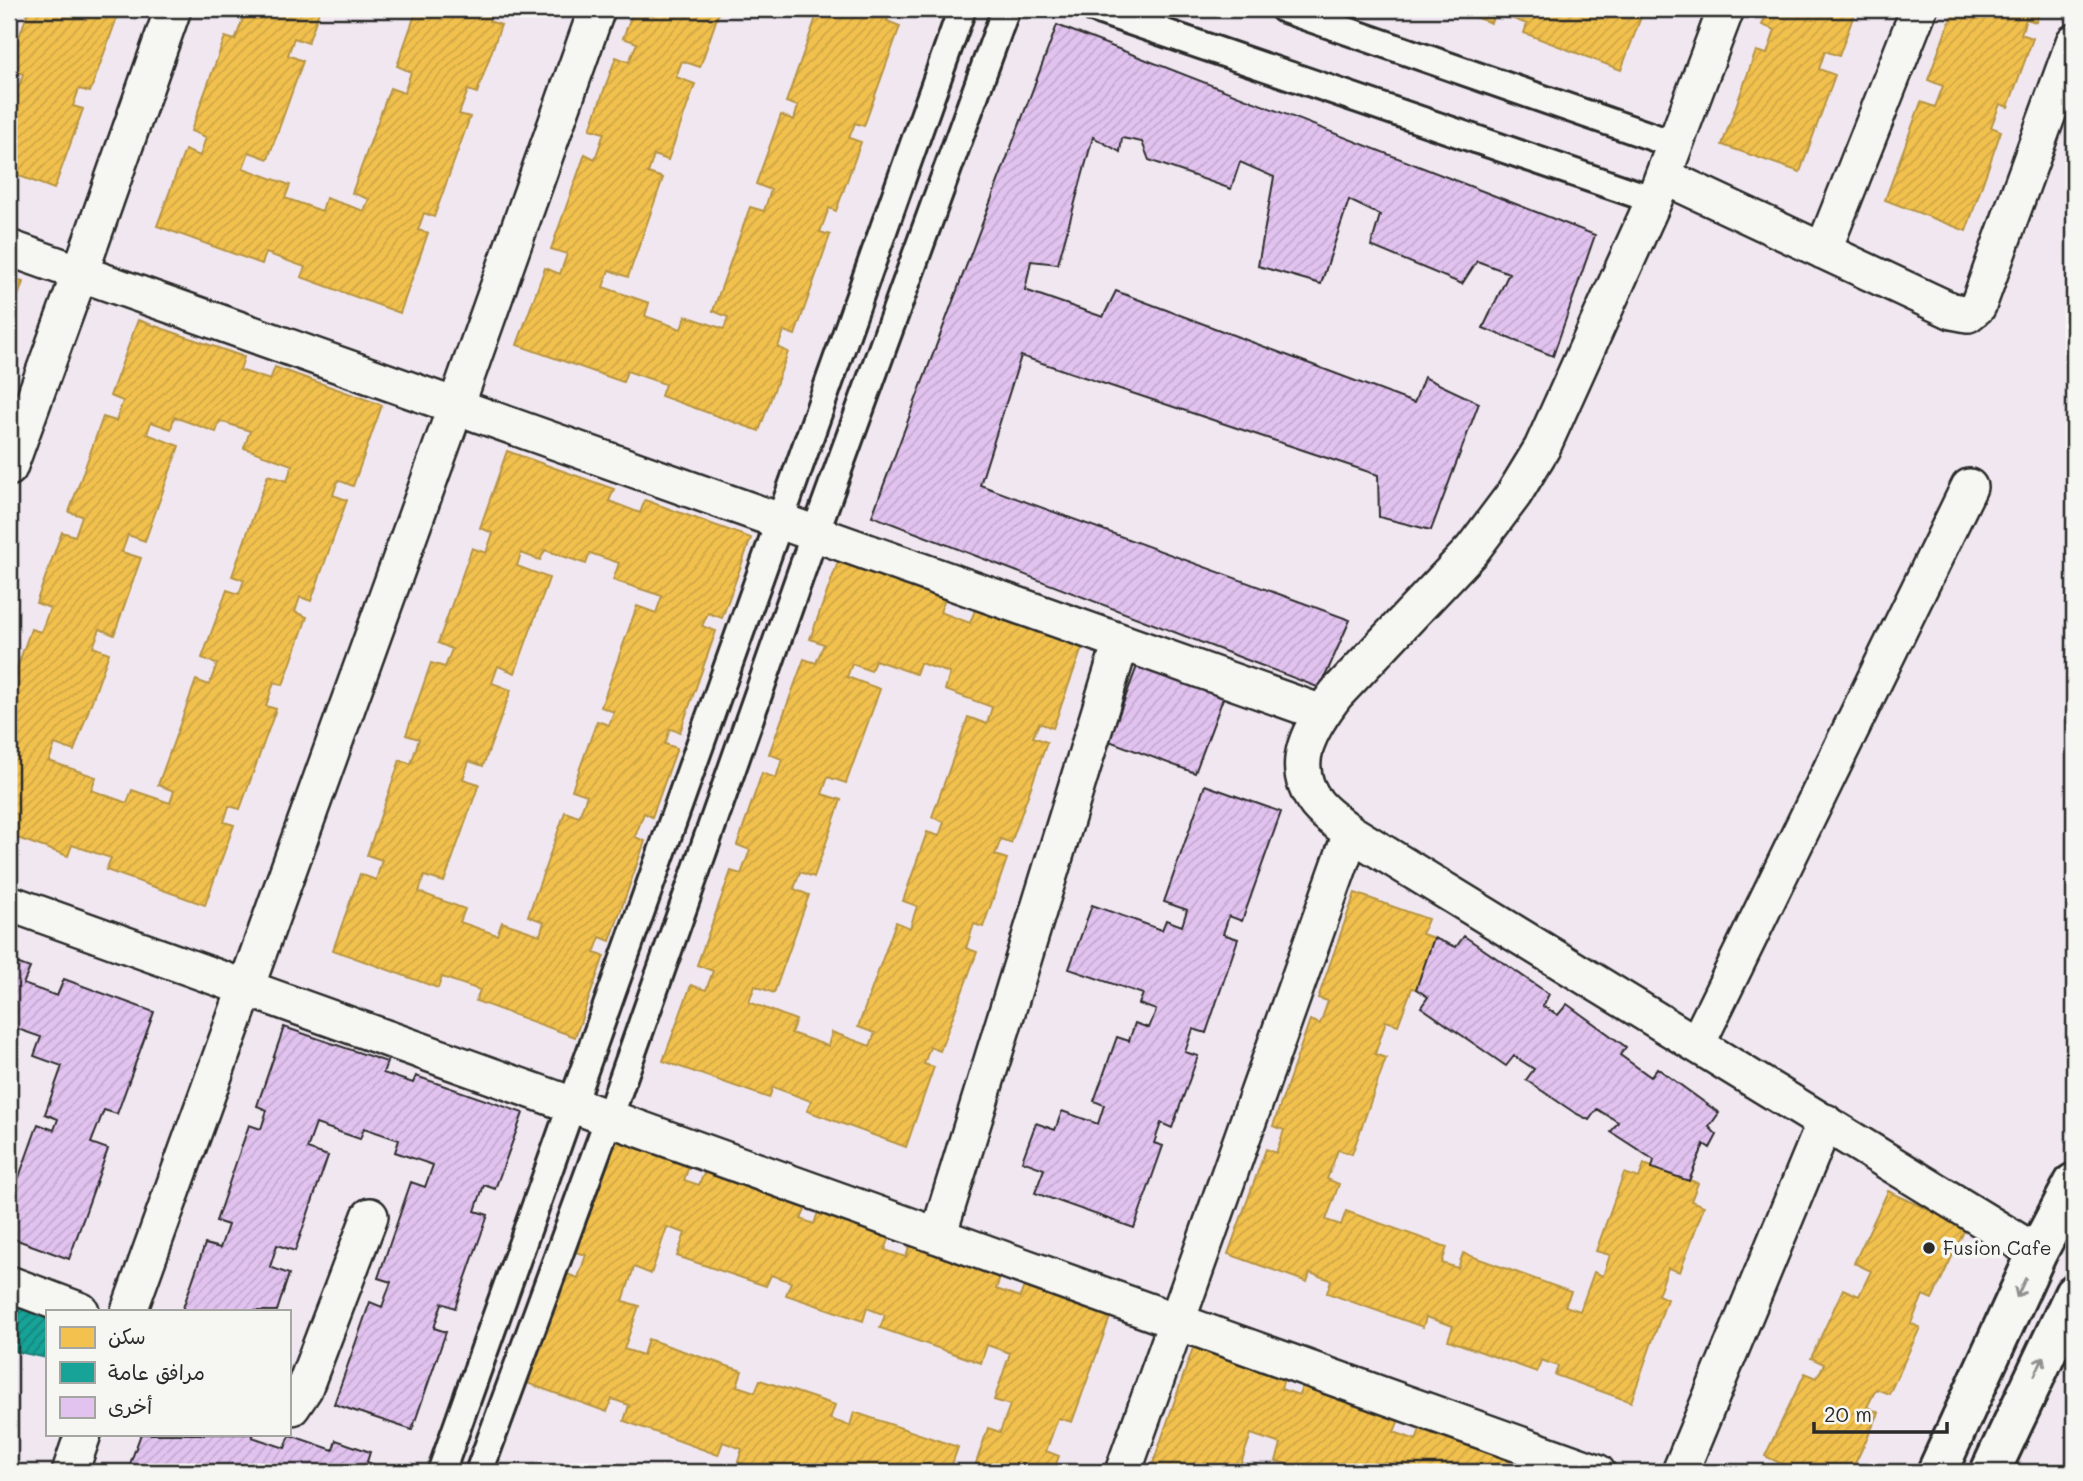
<svg xmlns="http://www.w3.org/2000/svg" width="2083" height="1481" viewBox="0 0 2083 1481" font-family="Mali,'Playpen Sans Arabic',sans-serif">
	<style>
		.homes { fill: url(#homes-hatch); stroke: #b69444; stroke-width: 2; fill-rule: evenodd }
		.public { fill: url(#public-hatch); stroke: #1d7f77; stroke-width: 2 }
		.building { fill: url(#building-hatch); stroke: #2b2b2b; stroke-width: 2 }
		.lines { fill: none; stroke-linecap: round; stroke-linejoin: round }
		.pedestrian-casing { stroke: #2b2b2b; stroke-width: 32 }
		.minor-casing { stroke: #2b2b2b; stroke-width: 40 }
		.tertiary-casing { stroke: #2b2b2b; stroke-width: 44 }
		.pedestrian { stroke: #f6f6f2; stroke-width: 26 }
		.minor { stroke: #f6f6f2; stroke-width: 35 }
		.tertiary { stroke: #f6f6f2; stroke-width: 38 }
		.oneway { stroke: #90908e }
		.poi-dot { fill: #2b2b2b; stroke: #f6f6f2; stroke-width: 2.5 }
		.labels { text-anchor: middle; stroke-width: 7; stroke-linejoin: round; paint-order: stroke }
		.poi-label { font-size: 19px; fill: #2b2b2b; stroke: #f6f6f2; text-anchor: start }
	</style>
	<defs>
		<pattern id="homes-hatch" width="6" height="6" patternUnits="userSpaceOnUse" patternTransform="scale(1.75)"><rect width="6" height="6" fill="#f2c14e"/><path d="M-1 1l2-2M0 6l6-6M5 7l2-2" fill="none" stroke="#d0a644"/></pattern>
		<pattern id="public-hatch" width="6" height="6" patternUnits="userSpaceOnUse" patternTransform="scale(1.75)"><rect width="6" height="6" fill="#17a398"/><path d="M-1 1l2-2M0 6l6-6M5 7l2-2" fill="none" stroke="#15857c"/></pattern>
		<pattern id="building-hatch" width="6" height="6" patternUnits="userSpaceOnUse" patternTransform="scale(1.75)"><rect width="6" height="6" fill="#e2c3f0"/><path d="M-1 1l2-2M0 6l6-6M5 7l2-2" fill="none" stroke="#c2a8ce"/></pattern>
	</defs>
	<rect width="100%" height="100%" fill="#f0e7f1"/>
	<filter id="ink" filterUnits="userSpaceOnUse"><feTurbulence type="fractalNoise" baseFrequency=".0143" numOctaves="2"/><feDisplacementMap in="SourceGraphic" scale="14" xChannelSelector="R" yChannelSelector="G"/><feConvolveMatrix kernelMatrix="1 2 1 2 8 2 1 2 1" color-interpolation-filters="sRGB"/></filter>
	<g filter="url(#ink)">
		<!-- homes -->
		<path class="homes" d="M29,9H120L90,92L79,89L73,106L83,109L54,189L9,172V83L19,87L23,74L9,69V66Z
			M231,9H320L308,43L294,38L288,55L303,61L268,159L249,152L243,168L290,185L285,198L322,211L326,198L364,211L369,199L352,193L390,88L404,93L411,72L397,66L417,9H493L489,21L501,25L477,93L468,90L459,114L470,117L434,217L424,213L418,230L428,233L400,313L301,277L305,267L266,253L262,264L157,226L185,150L200,156L206,137L191,131L225,37L235,40L244,16L230,11Z
			M634,9H720L700,67L682,61L676,77L695,84L668,160L654,155L648,173L663,178L628,277L609,270L603,287L649,303L645,316L681,329L686,316L724,329L728,317L713,311L750,207L764,211L771,190L756,184L781,115L794,120L798,106L786,102L819,9H891L887,21L900,26L864,126L855,123L849,138L861,142L836,211L829,208L820,232L830,235L795,335L784,331L778,347L788,352L759,431L661,396L665,384L627,371L623,382L517,345L545,268L560,274L567,254L551,249L585,154L595,159L604,133L590,129L616,57L629,62L637,43L623,38Z
			M1452,9H1644L1621,70L1524,33L1527,24L1495,12L1491,23Z
			M1768,9H1856L1839,56L1825,51L1819,69L1835,75L1800,172L1722,145L1756,51L1767,54L1775,30L1762,25Z
			M1967,9H2041L2036,22L2026,19L2021,34L2033,38L2008,107L2000,104L1991,127L2001,131L1966,231L1885,200L1921,102L1935,107L1943,86L1928,80L1953,12L1965,15Z
			M9,277L23,282L9,322Z
			M138,320L244,357L240,370L270,380L275,367L382,405L353,486L338,480L333,495L347,500L311,601L300,597L295,612L307,617L283,685L274,682L266,706L276,709L240,809L229,806L224,822L234,825L205,905L106,870L111,858L72,845L68,856L9,835V739L13,729L9,727V690L31,629L41,632L50,608L36,603L62,532L75,536L82,516L69,512L103,417L116,421L123,401L110,396ZM174,417L216,432L220,421L250,431L244,448L292,465L287,481L268,475L232,576L244,580L239,594L227,590L202,658L217,664L209,685L196,680L158,785L174,791L170,803L132,790L127,803L91,790L96,777L49,761L55,744L74,751L109,653L93,647L100,629L114,635L141,558L122,552L128,535L145,541L179,446L147,434L151,422L171,429Z
			M507,451L614,489L609,501L640,513L645,500L751,538L722,618L708,613L702,626L716,631L680,732L670,729L665,744L677,748L652,817L644,813L635,837L645,841L610,941L600,937L594,953L604,956L575,1037L476,1001L480,990L442,977L438,988L333,950L360,874L376,880L382,860L367,855L400,760L411,764L419,739L406,735L431,663L445,667L452,649L438,643L472,548L486,553L493,533L480,528ZM545,550L586,564L590,553L619,563L613,580L662,596L656,613L637,606L601,707L614,712L609,725L597,721L572,790L587,795L579,817L565,812L528,916L544,922L540,935L502,922L497,935L460,922L465,909L419,892L424,876L444,882L479,784L463,779L469,761L483,766L511,690L492,683L498,666L515,673L549,578L517,566L521,553L540,560Z
			M838,562L945,599L940,612L970,623L975,610L1082,648L1053,728L1039,723L1033,737L1047,742L1011,843L1001,839L995,855L1007,859L983,927L974,924L966,948L977,952L940,1051L930,1047L924,1064L934,1067L906,1147L807,1111L811,1101L773,1087L769,1098L663,1061L691,985L706,990L713,971L697,965L731,871L741,874L750,850L737,845L762,773L776,778L782,759L769,754L804,659L816,663L824,644L810,639ZM875,660L916,674L920,663L950,673L945,690L992,707L987,724L968,717L932,817L944,822L939,836L927,832L903,901L917,906L910,928L896,922L858,1027L875,1033L870,1046L832,1032L828,1046L791,1033L796,1020L749,1002L755,986L774,993L809,895L794,889L800,872L814,877L841,800L822,794L828,777L846,783L880,689L847,677L852,664L871,671Z
			M1355,893L1428,919L1422,934L1434,938L1416,989L1412,988L1398,1025L1386,1021L1375,1054L1386,1058L1352,1154L1338,1150L1327,1179L1339,1184L1326,1220L1341,1225L1346,1211L1447,1247L1442,1263L1458,1268L1463,1253L1571,1292L1565,1306L1580,1311L1594,1272L1603,1276L1610,1255L1596,1251L1624,1173L1639,1178L1644,1164L1698,1183L1691,1201L1704,1206L1680,1272L1668,1268L1658,1295L1667,1299L1631,1402L1555,1375L1558,1366L1541,1360L1537,1372L1448,1340L1453,1326L1426,1317L1423,1327L1327,1293L1331,1280L1310,1273L1307,1282L1228,1254L1266,1149L1276,1153L1284,1130L1273,1126L1310,1020L1320,1024L1328,1001L1318,998Z
			M617,1137L690,1164L684,1180L699,1185L705,1171L806,1208L801,1219L814,1224L818,1212L890,1237L885,1250L906,1257L910,1245L1000,1277L996,1289L1020,1297L1024,1286L1110,1317L1072,1422L1058,1418L1046,1451L1059,1456L1053,1472H973L988,1428L1000,1432L1010,1405L994,1400L1010,1353L987,1345L981,1363L880,1328L885,1315L867,1308L863,1321L786,1295L791,1282L771,1275L766,1286L677,1256L685,1233L667,1227L651,1274L634,1267L623,1301L639,1306L624,1349L643,1355L648,1339L742,1371L737,1386L755,1392L760,1380L835,1405L830,1419L850,1426L854,1412L958,1447L951,1467L967,1472H768L738,1462L742,1449L723,1442L718,1455L624,1421L629,1405L612,1399L607,1412L524,1382L564,1273L578,1278L586,1255L575,1252Z
			M1888,1191L1966,1227L1932,1299L1923,1295L1911,1323L1920,1328L1889,1394L1876,1389L1867,1407L1879,1413L1851,1472H1799L1765,1456L1805,1373L1817,1378L1824,1364L1811,1358L1843,1289L1859,1296L1871,1271L1854,1263Z
			M1194,1345L1285,1375L1281,1389L1299,1395L1303,1384L1400,1417L1394,1432L1416,1440L1420,1429L1549,1472H1309L1276,1461L1281,1444L1251,1434L1238,1472H1150Z"/>
		<!-- public -->
		<path class="public" d="M9,1299L47,1315V1358L9,1350Z"/>
		<!-- building -->
		<path class="building" d="M1057,25L1595,235L1553,356L1483,328L1509,273L1477,261L1462,284L1371,246L1380,215L1349,200L1321,284L1258,266L1274,177L1240,162L1231,189L1149,160L1142,142L1122,138L1120,152L1093,137L1058,264L1031,261L1025,290L1103,317L1116,291L1414,403L1424,377L1479,403L1431,530L1379,517L1378,475L1021,356L980,485L1350,620L1320,688L872,516Z
			M1139,661L1225,693L1195,773L1109,741Z
			M1205,785L1281,812L1242,921L1229,916L1223,934L1238,939L1206,1033L1193,1029L1185,1052L1198,1056L1172,1128L1161,1123L1154,1143L1163,1146L1134,1228L1035,1193L1044,1169L1022,1161L1036,1123L1055,1130L1062,1111L1098,1124L1104,1105L1094,1101L1117,1037L1129,1041L1135,1023L1149,1028L1156,1010L1139,1004L1143,994L1069,969L1092,905L1162,930L1166,920L1182,926L1187,910L1164,902Z
			M1464,936L1549,994L1543,1006L1558,1015L1567,1004L1626,1047L1620,1055L1651,1077L1657,1068L1719,1113L1709,1127L1717,1135L1710,1148L1704,1144L1689,1181L1652,1168L1654,1160L1611,1132L1618,1122L1597,1109L1589,1120L1575,1113L1526,1080L1534,1069L1514,1056L1506,1066L1421,1007L1428,997L1416,989L1434,938L1456,947Z
			M9,960L30,968L23,984L57,996L64,979L154,1012L117,1114L104,1110L91,1143L108,1149L69,1259L9,1237V1205L38,1124L54,1130L58,1119L45,1114L62,1066L34,1056L41,1037L12,1027L9,1035Z
			M284,1027L387,1062L383,1073L413,1083L416,1076L523,1113L495,1189L484,1185L475,1211L488,1215L455,1308L442,1303L434,1328L446,1332L412,1430L334,1404L370,1302L382,1307L391,1282L378,1278L411,1182L425,1187L433,1165L395,1152L399,1140L364,1128L360,1139L316,1124L307,1149L328,1156L295,1251L277,1245L270,1267L289,1274L277,1311H182L205,1244L220,1248L228,1225L216,1221L249,1125L261,1129L267,1110L257,1106Z
			M141,1434H254L252,1437L285,1448L290,1435L333,1450L336,1440L370,1452L367,1462L386,1469L385,1472H153L130,1464Z"/>
		<g class="lines">
			<!-- pedestrian casing -->
			<g class="pedestrian-casing">
				<path id="pedestrian" d="M1095,9L1654,200
					M1284,9L1676,145
					M441,1472L962,9
					M479,1472L609,1118L815,533L1006,9"/>
			</g>
			<!-- minor casing -->
			<g class="minor-casing">
				<path id="minor" d="M1726,9L1654,200L1542,448L1514,494L1472,550L1336,694C1311,727 1286,765 1317,804C1326,815 1340,824 1351,833L2037,1253
					M1663,176L1952,311L1968,314L1978,306L2074,42
					M9,248L1322,713
					M1823,251L1919,9
					M9,468L80,273L173,9
					M9,903L1597,1472
					M1697,1044L1969,487
					M938,1236L1121,642
					M9,1284L81,1311
					M129,1311L456,406L597,9
					M289,1407H292L304,1389L370,1216
					M70,1472L83,1434
					M1123,1472L1351,833
					M1680,1472L1825,1122"/>
			</g>
			<!-- tertiary casing -->
			<g class="tertiary-casing">
				<path id="tertiary" d="M1937,1472L2037,1253L2074,1183
					M1990,1472L2074,1294"/>
			</g>
			<!-- pedestrian -->
			<use href="#pedestrian" class="pedestrian"/>
			<!-- minor -->
			<use href="#minor" class="minor"/>
			<!-- tertiary -->
			<use href="#tertiary" class="tertiary"/>
		</g>
		<!-- one-way arrows -->
		<defs><path id="oneway-shaft" d="M-6 0H5M1.5-3L5.5 0L1.5 3" fill="none" stroke-width="1.6" stroke-linecap="round" stroke-linejoin="round" transform="scale(1.75)"/></defs>
		<g class="oneway">
			<use href="#oneway-shaft" transform="translate(2021 1288) rotate(115)"/>
			<use href="#oneway-shaft" transform="translate(2039 1366) rotate(-65)"/>
		</g>
	</g>
	<!-- markers -->
	<circle class="poi-dot" cx="1929" cy="1248" r="7"/>
	<g class="labels">
		<!-- poi labels -->
		<g class="poi-label">
			<text x="1943" y="1255">Fusion Cafe</text>
		</g>
	</g>
	<!-- margin -->
	<rect width="2083" height="1481" fill="none" stroke="#f6f6f2" stroke-width="35"/>
	<rect x="18" y="18" width="2048" height="1446" fill="none" stroke="#2b2b2b" stroke-width="2.5" filter="url(#ink)"/>
	<!-- legend -->
	<rect x="46" y="1310" width="245" height="126" fill="#f6f6f2" stroke="#a5a5a2" stroke-width="2"/>
	<rect x="60" y="1327" width="35" height="21" fill="#f2c14e" stroke="#a5a5a2" stroke-width="2"/>
	<text x="108" y="1344" font-size="21" fill="#2b2b2b">سكن</text>
	<rect x="60" y="1362" width="35" height="21" fill="#17a398" stroke="#a5a5a2" stroke-width="2"/>
	<text x="108" y="1380" font-size="21" fill="#2b2b2b">مرافق عامة</text>
	<rect x="60" y="1397" width="35" height="21" fill="#e2c3f0" stroke="#a5a5a2" stroke-width="2"/>
	<text x="108" y="1414" font-size="21" fill="#2b2b2b">أخرى</text>
	<!-- scale -->
	<path d="M1814 1422v10h133v-10" fill="none" stroke="#2b2b2b" stroke-width="3.5"/>
	<text x="1824" y="1422" font-size="21" fill="#2b2b2b" stroke="#f6f6f2" stroke-width="5" paint-order="stroke">20 m</text>
</svg>
